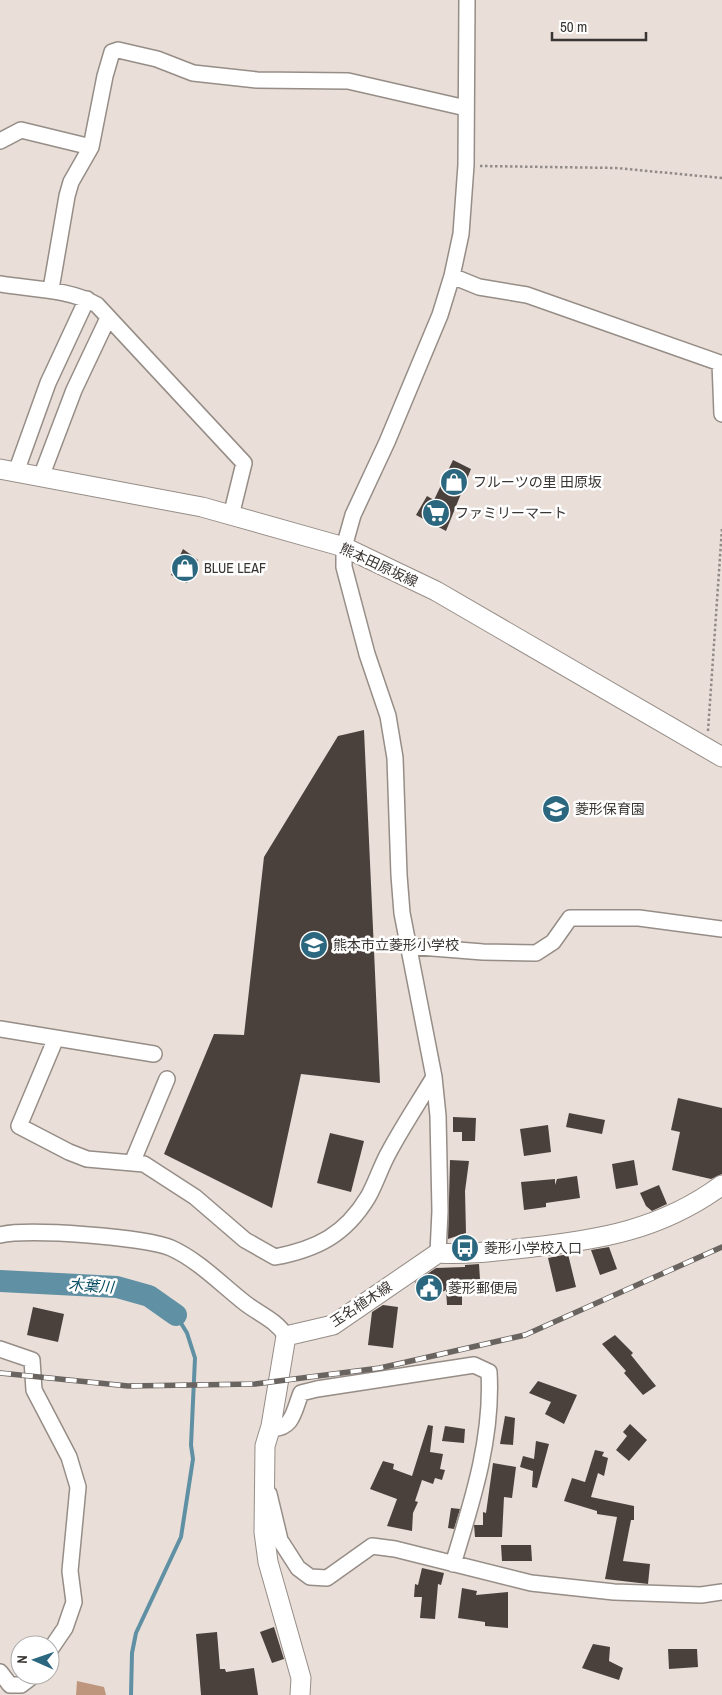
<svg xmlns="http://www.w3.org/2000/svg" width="722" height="1695" viewBox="0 0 722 1695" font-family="'Archivo Narrow','Noto Sans JP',sans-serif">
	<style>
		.forest { fill: #be957d }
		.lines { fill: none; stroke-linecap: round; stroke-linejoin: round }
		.stream { stroke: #6090a3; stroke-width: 4 }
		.river { stroke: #6090a3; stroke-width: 22 }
		.building { fill: #4a413d }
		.minor-casing { stroke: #968d87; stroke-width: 18 }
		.major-casing { stroke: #968d87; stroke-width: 21 }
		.path { stroke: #928a86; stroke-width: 2.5; stroke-dasharray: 2.5 2.5; stroke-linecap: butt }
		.minor { stroke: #fff; stroke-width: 15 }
		.major { stroke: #fff; stroke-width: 19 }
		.rail-casing { stroke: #6a6460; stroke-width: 5.5 }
		.rail { stroke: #fff; stroke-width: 4; stroke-dasharray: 11; stroke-linecap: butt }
		.labels { text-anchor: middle; stroke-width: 5; stroke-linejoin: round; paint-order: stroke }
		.poi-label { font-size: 14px; fill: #393532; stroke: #fff; text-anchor: start }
		.street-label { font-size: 14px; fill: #393532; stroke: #fff }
		.water-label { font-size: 15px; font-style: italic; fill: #024a60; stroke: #fff }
	</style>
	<rect width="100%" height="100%" fill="#e9ded8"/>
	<!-- forest -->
	<path class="forest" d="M77,1681L104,1687L106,1695H76Z"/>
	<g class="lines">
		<!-- stream -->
		<path class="stream" d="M131,1695L132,1653L136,1633L181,1537L193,1459L191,1445L195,1358L187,1333L176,1315"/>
		<!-- river -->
		<path class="river" d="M0,1281L117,1287L149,1296L176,1315"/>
	</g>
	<!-- building -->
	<path class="building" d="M453,460L471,469L446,531L416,515L427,496L434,500Z
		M183,549L198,560L187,583L171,575Z
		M364,730L380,1083L301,1074L272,1208L164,1154L214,1034L244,1035L264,857L338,736Z
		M678,1098L722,1108V1174L711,1179L672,1170L680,1132L671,1130Z
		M569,1113L605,1120L602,1134L566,1127Z
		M453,1117L476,1118L475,1141H462V1132H453Z
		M548,1125L551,1152L524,1156L520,1129Z
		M330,1133L364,1141L351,1192L317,1183Z
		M450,1160L469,1161L465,1191L466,1233L448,1239Z
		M634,1160L638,1185L616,1189L612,1164Z
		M577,1176L580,1198L546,1203V1207L524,1210L521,1182L555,1179V1185L557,1179Z
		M659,1185L667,1204L652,1211L646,1206L640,1193Z
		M609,1247L617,1269L600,1275L591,1250Z
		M568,1254L576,1287L556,1292L548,1258Z
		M479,1264L480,1279L462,1280V1305H447L446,1290L425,1301L415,1282L436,1268L465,1267V1265Z
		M383,1305L398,1307L393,1348L368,1345L372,1312Z
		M33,1307L64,1314L58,1342L27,1335Z
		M615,1335L633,1353L631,1355L656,1386L643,1395L624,1373L626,1371L602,1344Z
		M538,1381L577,1395L564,1424L545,1414L551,1402L529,1393Z
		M505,1416L515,1418L513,1445L500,1444Z
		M630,1424L647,1440L629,1461L616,1450L627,1436L623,1432Z
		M428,1425L433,1426L430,1452L443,1454L440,1469L445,1470L442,1480L435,1478L433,1484L422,1480L415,1501L418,1502L413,1513L412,1531L387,1526L397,1499L370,1489L383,1461L394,1464L393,1469L412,1476Z
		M445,1426L465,1429L464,1443L442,1441Z
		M536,1441L549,1444L537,1488L532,1487L533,1471L520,1467L523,1456L534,1459Z
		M595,1450L604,1452L602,1456L608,1458L604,1476L598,1473L591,1497L634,1506V1520H631L623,1561L650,1564L648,1584L605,1579L617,1517L597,1514V1511L564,1501L572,1478L585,1482Z
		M493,1463L516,1467L512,1498L504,1497L502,1537H475L474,1525H483V1512L486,1513Z
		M451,1508L460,1509L454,1529L448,1528Z
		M501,1545H531L532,1561H502Z
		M422,1568L444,1573L441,1585L438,1584L435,1619L420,1618L422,1597H414L415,1584L418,1585Z
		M462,1588L477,1591L476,1595L508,1592V1628L485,1626V1622L458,1618Z
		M274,1627L284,1659L272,1663L260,1632Z
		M217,1632L220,1669H225L226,1672L254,1668L258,1695H201L196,1634Z
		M593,1644L610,1647L609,1661L623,1668L619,1680L582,1668Z
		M668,1649H697L698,1667L669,1669Z"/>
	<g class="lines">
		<!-- minor casing -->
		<g class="minor-casing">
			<path id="minor" d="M0,141L21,130L91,147
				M452,276L479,287L527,295L720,363L722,414
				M0,284C31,289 70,289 97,305L244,463L231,516
				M51,289L67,196L71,182L91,147L105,76L112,52L118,50L157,59L193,73L257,80L348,81L466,108
				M16,472L48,383L87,299
				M41,477L74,390L108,318
				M407,946L483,952L536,953L553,942L570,918H639L722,929
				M0,1029L154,1054
				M56,1038L19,1126L69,1152L87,1159L144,1164L195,1197L245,1240L275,1257C317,1249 345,1235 368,1197C376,1183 381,1166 389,1152C403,1126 419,1102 434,1077
				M132,1163L167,1079
				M0,1235C27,1228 145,1237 171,1248C198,1260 222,1285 245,1303C259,1314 276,1320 286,1336
				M438,1253L440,1211L438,1116L434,1077L402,913L399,875L395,758L388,716L367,654L344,567V547L353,515L387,442L440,315L452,276L461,234L466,165L467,0
				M0,1349L32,1360L34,1390L69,1457L78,1487L70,1571L74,1602L65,1628L50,1650
				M271,1428C293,1430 294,1410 301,1393L317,1389L474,1365L489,1372C493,1438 472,1502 453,1564
				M269,1494L280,1540L298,1568L310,1577L327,1578L372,1546L395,1549L531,1583L614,1592L701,1595L722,1592
				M0,1672L10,1685H21L34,1675"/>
		</g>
		<!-- major casing -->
		<g class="major-casing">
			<path id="major" d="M0,469L202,507L344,547L436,591L722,757
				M300,1695L301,1678L268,1562L264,1532L265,1446L271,1426L286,1336L333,1325L438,1253C467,1255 496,1251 525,1248C599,1240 661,1230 722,1185"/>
		</g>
		<!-- path -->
		<path class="path" d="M480,166L616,168L722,178
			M708,731L722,528"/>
		<!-- minor -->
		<use href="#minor" class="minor"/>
		<!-- major -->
		<use href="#major" class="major"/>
		<!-- rail casing -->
		<g class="rail-casing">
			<path id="rail" d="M0,1373L128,1386L255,1384L380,1368L525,1335L722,1247"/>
		</g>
		<!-- rail -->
		<use href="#rail" class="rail"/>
	</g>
	<!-- icons -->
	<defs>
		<g id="shop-disc" transform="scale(1.4375)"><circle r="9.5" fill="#2b687f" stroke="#fff"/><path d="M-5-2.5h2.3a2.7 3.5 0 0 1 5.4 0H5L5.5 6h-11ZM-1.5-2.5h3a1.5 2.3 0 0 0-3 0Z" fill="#fff"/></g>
		<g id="supermarket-disc" transform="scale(1.4375)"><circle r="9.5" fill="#2b687f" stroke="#fff"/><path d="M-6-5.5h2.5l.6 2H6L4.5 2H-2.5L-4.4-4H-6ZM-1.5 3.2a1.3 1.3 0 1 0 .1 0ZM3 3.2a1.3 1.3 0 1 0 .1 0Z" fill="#fff"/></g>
		<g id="school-disc" transform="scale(1.4375)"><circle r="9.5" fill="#2b687f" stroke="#fff"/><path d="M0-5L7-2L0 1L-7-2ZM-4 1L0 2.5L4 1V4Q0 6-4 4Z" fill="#fff"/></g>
		<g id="bus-disc" transform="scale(1.4375)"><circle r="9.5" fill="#2b687f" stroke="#fff"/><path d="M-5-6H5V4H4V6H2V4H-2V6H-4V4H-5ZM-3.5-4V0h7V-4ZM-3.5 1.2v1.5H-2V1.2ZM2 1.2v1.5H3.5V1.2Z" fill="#fff"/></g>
		<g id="civic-disc" transform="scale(1.4375)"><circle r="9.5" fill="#2b687f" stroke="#fff"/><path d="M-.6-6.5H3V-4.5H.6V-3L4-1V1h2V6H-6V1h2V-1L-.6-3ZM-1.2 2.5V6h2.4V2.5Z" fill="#fff"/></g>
	</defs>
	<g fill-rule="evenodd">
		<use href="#shop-disc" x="454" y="482"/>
		<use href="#supermarket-disc" x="436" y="513"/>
		<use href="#shop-disc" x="185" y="568"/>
		<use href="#school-disc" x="556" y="809"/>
		<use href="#school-disc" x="314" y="945"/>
		<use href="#bus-disc" x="465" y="1248"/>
		<use href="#civic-disc" x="429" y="1288"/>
	</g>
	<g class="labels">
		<!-- poi labels -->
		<g class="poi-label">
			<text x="473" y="487">フルーツの里 田原坂</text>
			<text x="455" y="518">ファミリーマート</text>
			<text x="204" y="573">BLUE LEAF</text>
			<text x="575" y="814">菱形保育園</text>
			<text x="333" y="950">熊本市立菱形小学校</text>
			<text x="484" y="1253">菱形小学校入口</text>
			<text x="448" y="1293">菱形郵便局</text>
		</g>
		<!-- street labels -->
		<g class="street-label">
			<text transform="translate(379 565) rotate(25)" y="5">熊本田原坂線</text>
			<text transform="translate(361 1304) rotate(-33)" y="5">玉名植木線</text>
		</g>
		<!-- water labels -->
		<g class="water-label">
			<text transform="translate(91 1286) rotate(4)" y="5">木葉川</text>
		</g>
	</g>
	<!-- north arrow -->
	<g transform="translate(35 1660) rotate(272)"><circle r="24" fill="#ffffff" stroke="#b0aead"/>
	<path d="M0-4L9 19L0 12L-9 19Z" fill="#2b687f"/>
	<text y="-8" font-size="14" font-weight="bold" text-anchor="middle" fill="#393532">N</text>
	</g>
	<!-- scale -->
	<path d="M552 32v8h94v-8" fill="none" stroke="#393532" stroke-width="2.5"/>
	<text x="560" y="32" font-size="15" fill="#393532" stroke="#ffffff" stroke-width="4" paint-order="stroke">50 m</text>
</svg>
